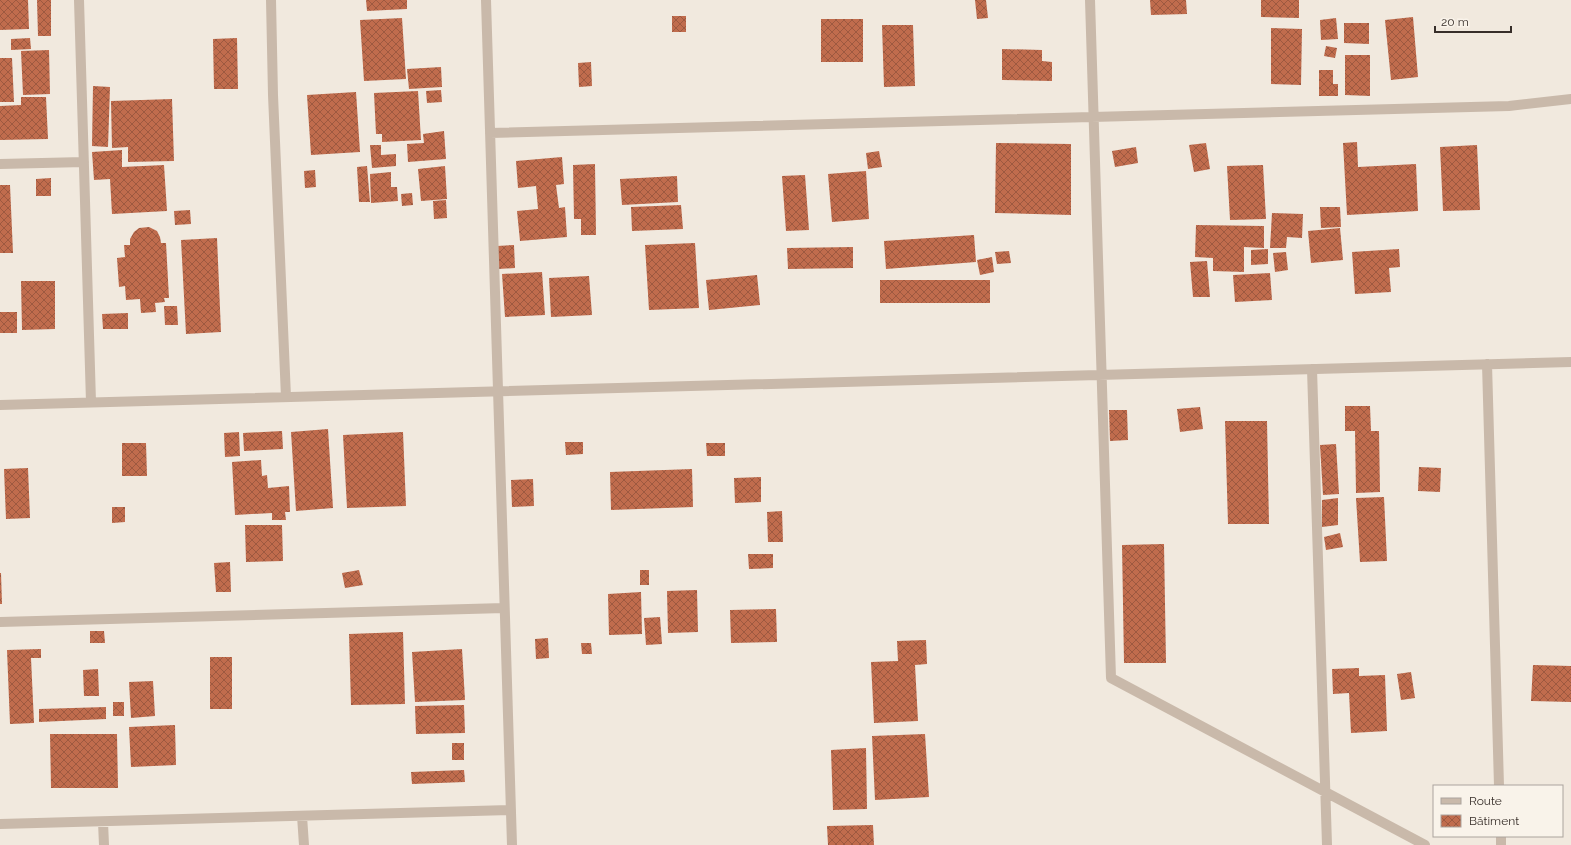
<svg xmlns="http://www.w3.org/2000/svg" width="1571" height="845" viewBox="0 0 1571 845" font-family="Raleway,sans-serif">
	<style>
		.building { fill: url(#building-cross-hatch) }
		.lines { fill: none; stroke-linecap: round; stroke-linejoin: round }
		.minor { stroke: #c9b9aa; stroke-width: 10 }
	</style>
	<defs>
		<pattern id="building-cross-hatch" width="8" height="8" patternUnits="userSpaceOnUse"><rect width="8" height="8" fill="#c06c4d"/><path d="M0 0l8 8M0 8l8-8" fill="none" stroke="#9d5940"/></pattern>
	</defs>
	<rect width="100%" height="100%" fill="#f1e9de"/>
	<!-- building -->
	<path class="building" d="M0,0H28L29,29L0,30Z
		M37,0H51V36H38Z
		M366,0H407V9L367,11Z
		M975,0H986L988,18L977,19Z
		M1150,0H1186L1187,14L1151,15Z
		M1261,0H1299V18L1261,17Z
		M672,16H686V32H672Z
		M1413,17L1418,77L1391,80L1385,20Z
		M402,18L406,79L364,81L360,20Z
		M1336,18L1338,39L1321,40L1320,20Z
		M821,19H863V62H821Z
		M1344,23H1369V44L1344,43Z
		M882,25H913L915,86L884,87Z
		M1271,28L1302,29L1301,85L1271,84Z
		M30,38L31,49L11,50V39Z
		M237,38L238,89H214L213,39Z
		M1326,46L1337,48L1335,58L1324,56Z
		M1002,49L1042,50V61L1052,62V81L1002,80Z
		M49,50L50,94L23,95L21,51Z
		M1345,55H1370V96L1345,95Z
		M0,58H12L14,102H0Z
		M591,62L592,86L579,87L578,63Z
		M441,67L442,87L409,89L407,69Z
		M1319,70H1333V84H1338V96H1319Z
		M93,86L110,87L108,147L92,146Z
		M441,90L442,102L427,103L426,91Z
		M418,91L421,140L382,142V134H376L374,93Z
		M356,92L360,152L311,155L307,95Z
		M21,97H46L48,139L0,140V106L21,105Z
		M172,99L174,161L128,162V147L112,148L111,101Z
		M444,131L446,159L408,162L407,144L424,143L423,134Z
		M1357,142L1358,167L1416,164L1418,211L1347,215L1343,143Z
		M996,143L1071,144V215L995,213Z
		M1206,143L1210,169L1194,172L1189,145Z
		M370,145H381V155L396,154V166L372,168Z
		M1477,145L1480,210L1443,211L1440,147Z
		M1136,147L1138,163L1115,167L1112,151Z
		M122,150V167L164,165L167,211L112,214L110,179L94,180L92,152Z
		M879,151L882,167L868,169L866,153Z
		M562,157L564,184L556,185L559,208L565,207L567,237L520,241L517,211L538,209L536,186L518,188L516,161Z
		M595,164L596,235H581V219H574L573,165Z
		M1263,165L1266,219L1230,220L1227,166Z
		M367,166L370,202H359L357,167Z
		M445,166L447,199L421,201L418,169Z
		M315,170L316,187L305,188L304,171Z
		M866,171L869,219L832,222L828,174Z
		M391,172V187H397L398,201L371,203L370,174Z
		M805,175L809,230L786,231L782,176Z
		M677,176L678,202L622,205L620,179Z
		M51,178V196H36V179Z
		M0,185H10L13,253H0Z
		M412,193L413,205L402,206L401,194Z
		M446,200L447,218L434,219L433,201Z
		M681,205L683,229L632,231L631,207Z
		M1320,207H1340L1341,227L1321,228Z
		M190,210L191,224L175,225L174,211Z
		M1272,213L1303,214L1302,238L1287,237L1286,248H1270Z
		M1196,225L1264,226V248L1244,247V272L1213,271V258L1195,257Z
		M149,227L157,231L160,237L161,243H166L169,298H164L165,302L155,303L156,312L141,313L140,299L126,300L125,286L119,287L117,258L125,257L124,245H130V239L134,232L139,228Z
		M1340,228L1343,260L1311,263L1308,231Z
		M974,235L976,262L886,269L884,241Z
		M217,238L221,332L186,334L181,240Z
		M695,243L699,308L649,310L645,245Z
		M514,245L515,268L498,269L497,246Z
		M853,247V268L788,269L787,248Z
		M1268,249V264L1251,265V250Z
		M1399,249L1400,267L1389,268L1391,292L1355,294L1352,252Z
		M1009,251L1011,263L997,264L995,252Z
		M1286,252L1288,270L1275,272L1273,253Z
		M992,257L994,272L980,275L977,260Z
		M1207,261L1210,297H1193L1190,262Z
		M542,272L545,315L505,317L502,274Z
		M1270,273L1272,300L1235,302L1233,275Z
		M757,275L760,305L709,310L706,280Z
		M589,276L592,315L551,317L549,278Z
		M880,280H990V303H880Z
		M21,281H55V329L22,330Z
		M164,306H177L178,325H165Z
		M0,312H17V333H0Z
		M128,313V329H103L102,314Z
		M1345,406H1370L1371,431H1379L1380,492L1356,493L1355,431H1345Z
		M1200,407L1203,429L1180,432L1177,409Z
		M1109,410H1127L1128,440L1110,441Z
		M1225,421H1267L1269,524H1228Z
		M328,429L333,508L296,511L291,432Z
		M282,431L283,449L244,451L243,433Z
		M239,432L240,456L225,457L224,433Z
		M403,432L406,506L347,508L343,435Z
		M565,442H583V454L566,455Z
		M122,443H146L147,476H122Z
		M706,443H725V456H707Z
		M1336,444L1339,494L1323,495L1320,445Z
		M261,460L262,476L267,475L268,488L289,486L290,512H285L286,520H272V513L235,515L232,462Z
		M1419,467L1441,468L1440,492L1418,491Z
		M28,468L30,518L6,519L4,469Z
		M692,469L693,507L611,510L610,472Z
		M761,477V502L735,503L734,478Z
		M533,479L534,506L512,507L511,480Z
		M1384,497L1387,561L1360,562L1356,498Z
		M1338,498V525L1322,527V500Z
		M112,507H125V522L112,523Z
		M782,511L783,542H768L767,512Z
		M245,525H282L283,561L246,562Z
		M1340,533L1343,547L1326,550L1324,537Z
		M1164,544L1166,663H1124L1122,545Z
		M748,554H773V568L749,569Z
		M230,562L231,592H216L214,563Z
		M359,570L363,585L345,588L342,573Z
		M640,570H649V585H640Z
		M0,573H1L2,604H0Z
		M697,590L698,632L668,633L667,591Z
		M641,592L642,634L609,635L608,594Z
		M776,609L777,642L731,643L730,610Z
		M660,617L662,644L646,645L644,618Z
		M90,631H104L105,643H90Z
		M403,632L405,704L351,705L349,634Z
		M548,638L549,658L536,659L535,639Z
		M926,640L927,664L915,665L918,721L874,723L871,662L898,661L897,641Z
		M581,643H591L592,654H582Z
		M41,649V658H31L34,723L10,724L7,650Z
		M462,649L465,700L415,702L412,652Z
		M210,657H232V709H210Z
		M1533,665L1571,666V702L1531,701Z
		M1359,668V676L1385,675L1387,731L1351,733L1349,693L1333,694L1332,669Z
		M98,669L99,696H84L83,670Z
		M1411,672L1415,698L1401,700L1397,674Z
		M153,681L155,716L131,718L129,682Z
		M113,702H124V716H113Z
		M464,705L465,733L416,734L415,706Z
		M106,707V719L39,722V709Z
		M175,725L176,765L131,767L129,727Z
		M50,734H117L118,788H51Z
		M925,734L929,797L875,800L872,736Z
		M452,743H464V760H452Z
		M866,748L867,809L833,810L831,750Z
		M464,770L465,782L412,784L411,772Z
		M873,825L874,845H828L827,826Z"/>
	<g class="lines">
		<!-- minor -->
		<path class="minor" d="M79,0L91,402
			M271,0L273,95L286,397
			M486,0L512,845
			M1090,0L1111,678L1425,845
			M490,133L1509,106L1571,99
			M0,164L84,162
			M1487,364L1499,786
			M1312,369L1327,845
			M0,405L1571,362
			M0,622L504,608
			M302,816L304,845
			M103,822L104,845
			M0,824L511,810
			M1501,836V845"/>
	</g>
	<!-- legend -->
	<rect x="1433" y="785" width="130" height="52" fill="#f9f3ea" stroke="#aba49d"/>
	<rect x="1441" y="798" width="20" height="6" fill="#c9b9aa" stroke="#aba49d"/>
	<text x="1469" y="805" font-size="12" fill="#372e29">Route</text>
	<rect x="1441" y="815" width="20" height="12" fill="url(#building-cross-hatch)" stroke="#aba49d"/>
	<text x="1469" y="825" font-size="12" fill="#372e29">Bâtiment</text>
	<!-- scale -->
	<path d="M1435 26v6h76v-6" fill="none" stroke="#372e29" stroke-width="2"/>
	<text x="1441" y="26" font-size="12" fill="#372e29" stroke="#f9f3ea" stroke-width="3" paint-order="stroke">20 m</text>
</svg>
